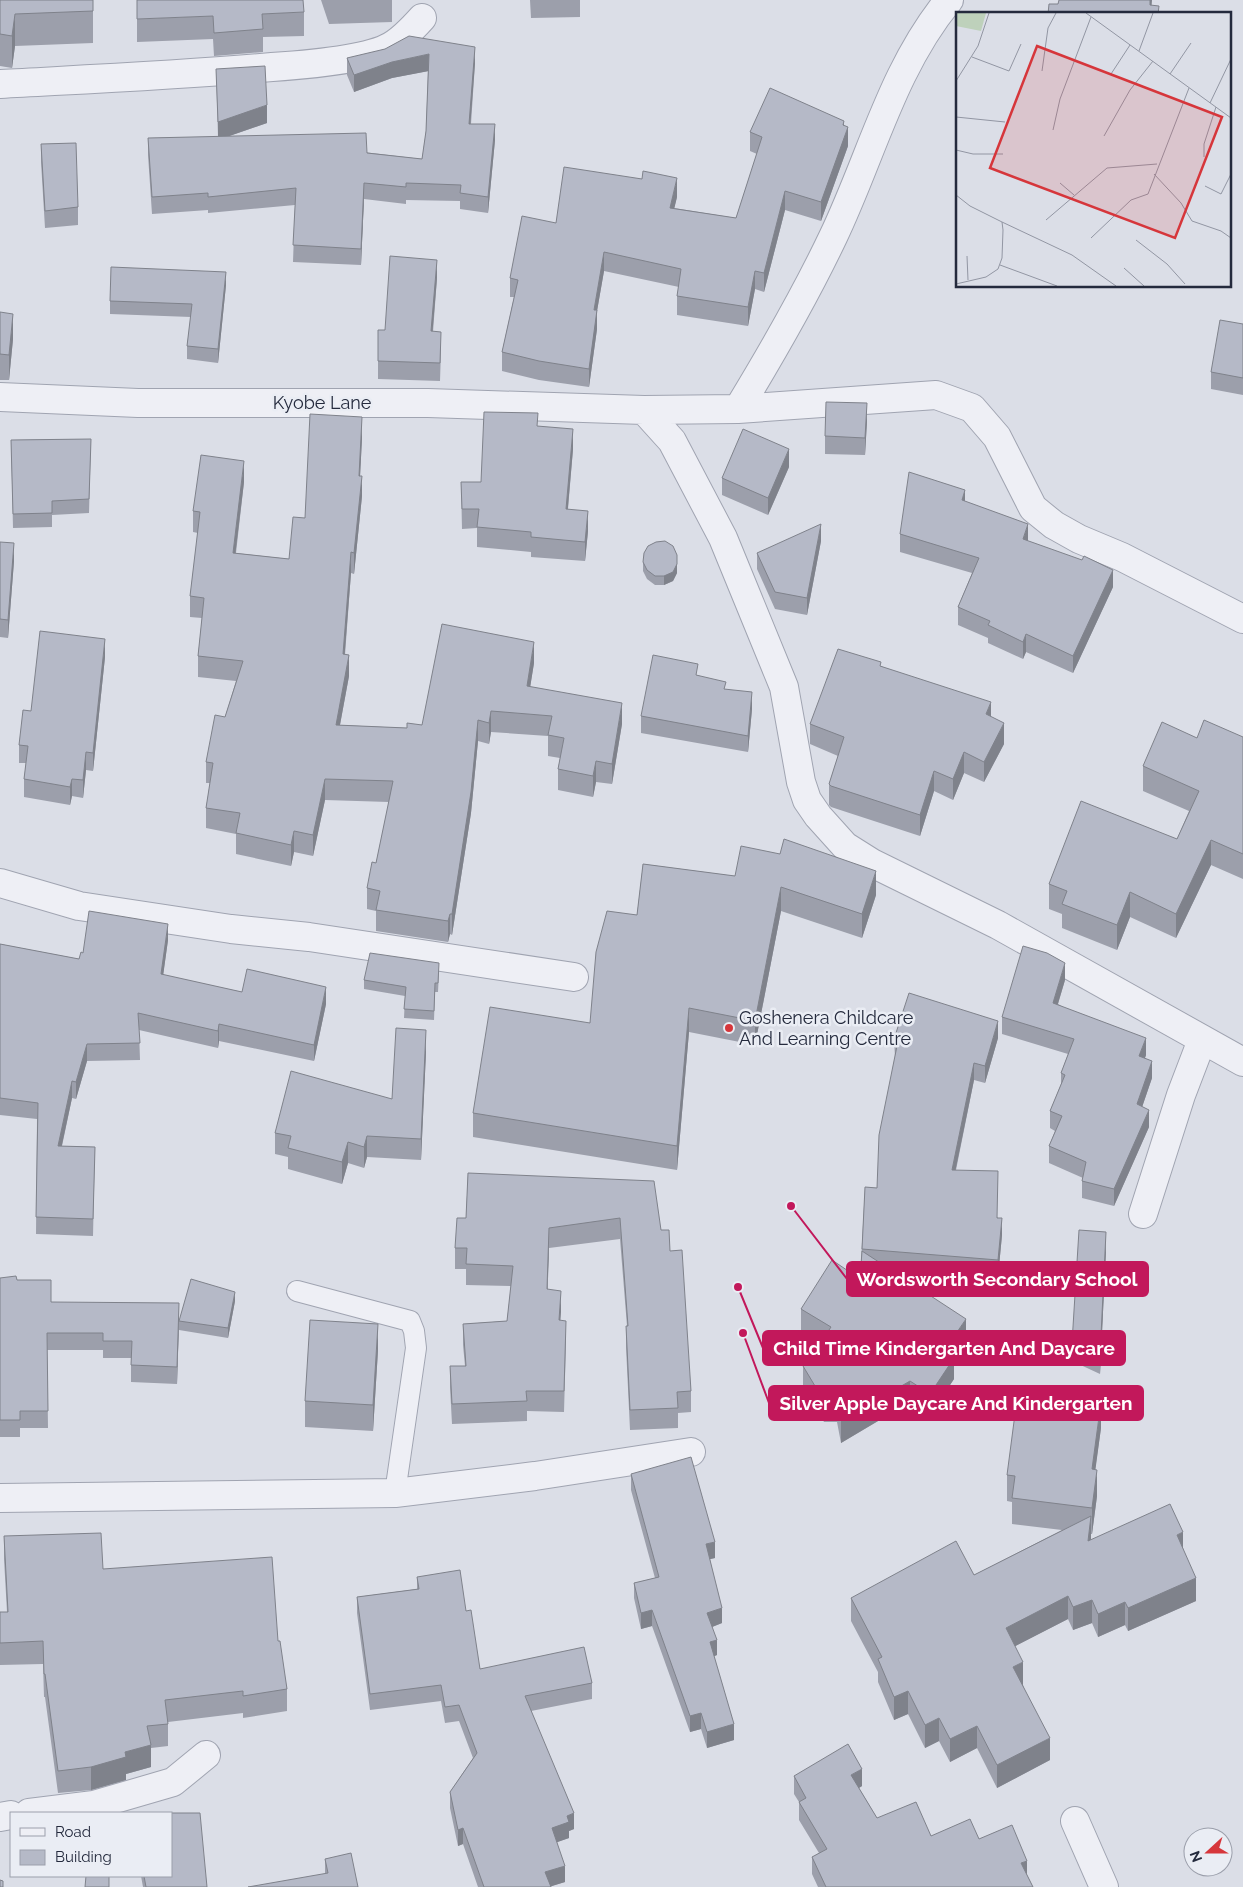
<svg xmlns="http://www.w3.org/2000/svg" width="1243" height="1887" viewBox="0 0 1243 1887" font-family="Raleway,sans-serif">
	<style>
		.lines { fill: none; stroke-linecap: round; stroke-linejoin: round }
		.lane-casing { stroke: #a0a4b1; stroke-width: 22 }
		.street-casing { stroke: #a0a4b1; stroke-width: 30 }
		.lane { stroke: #eeeff5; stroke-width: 20 }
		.street { stroke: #eeeff5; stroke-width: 28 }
		.wall { fill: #9c9fab }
		.shaded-wall { fill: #7f828b }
		.building { fill: #b5b9c7; stroke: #7f828b }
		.poi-dot { fill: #d6363b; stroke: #eaedf4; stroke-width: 2 }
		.labels { text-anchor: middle; stroke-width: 5; stroke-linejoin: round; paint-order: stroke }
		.street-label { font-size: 18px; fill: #242a3d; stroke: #eaedf4 }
		.poi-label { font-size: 18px; fill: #242a3d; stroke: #eaedf4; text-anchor: start }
		.inset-road { fill: none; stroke: #9296a3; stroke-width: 1 }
		.view { fill: #d6363b; fill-opacity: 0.15; stroke: #d6363b; stroke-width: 2.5 }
		.inset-edge { fill: none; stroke: #242a3d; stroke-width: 2.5 }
		.leader { fill: none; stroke: #c2185b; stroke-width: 2 }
		.callout-dot { fill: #c2185b; stroke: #eaedf4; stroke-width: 2 }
		.callout { fill: #c2185b; stroke: #c2185b; stroke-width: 2 }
		.callout-label { font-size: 19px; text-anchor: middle; font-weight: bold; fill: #fff }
	</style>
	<rect width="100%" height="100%" fill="#dbdee7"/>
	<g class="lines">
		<!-- lane casing -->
		<g class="lane-casing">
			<path id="lane" d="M297,1291L410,1321L414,1331L416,1348L395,1493"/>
		</g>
		<!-- street casing -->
		<g class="street-casing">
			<path id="street" d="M0,84C91,79 182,75 272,67C302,65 367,60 391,46C403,39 413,28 422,18
				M0,397L138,403H428L644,410L738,409L936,395L972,408L997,437L1033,508L1054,525L1079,539L1122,557L1243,619
				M738,409C772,353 805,296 833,237C871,158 892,69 949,0
				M644,410L672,441L723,538L784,687L801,782L807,800L818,816L845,846L872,863L998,925L1243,1062
				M0,883L79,906L231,929L309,937L574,977
				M1143,1214L1181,1095L1202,1040
				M0,1498L395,1493L535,1476L691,1452
				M29,1813L94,1805L173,1782L206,1755
				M0,1817L11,1815
				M1075,1821L1104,1887"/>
		</g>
		<!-- lane -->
		<use href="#lane" class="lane"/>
		<!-- street -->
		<use href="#street" class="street"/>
	</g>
	<!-- wall -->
	<path class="wall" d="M0,0L93,11V43L15,46L12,68L0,66Z
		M321,0H392V22L329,24Z
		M530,0H580V17L531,18Z
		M304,12V36L263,37V52L214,56L213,39L137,42V19Z
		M347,58L475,63L471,124L495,140L488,213L460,209V201L406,200V204L364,199L361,265L293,262L295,205L208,213V210L152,214L148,155V138L218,137L216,69L267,123L229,136L422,159L426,131L428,71L392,78L354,92L347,75Z
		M844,126L848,146L821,221L785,210L764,292L755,289L748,326L677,315V296L679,287L604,271L597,311V329L589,387L539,380L502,371V352L514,297H510V278L556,223L677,197L674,208L736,218L757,154L750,151V132Z
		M41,144L78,207V225L45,228L41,162Z
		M437,278L433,332L441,350L440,381L378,379V330H385Z
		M226,285L218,363L187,359V346L191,317L110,314V301Z
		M0,312L13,339L9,380H0Z
		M1243,324V395L1211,389V372Z
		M867,421L865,455L825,454V436Z
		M538,426L573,449L568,509L588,531L585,561L531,557V552L477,547V528L462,529L461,482H481Z
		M362,438L360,476L362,496L354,574L351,573L345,655L349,676L340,725L407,728L422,725L534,663L530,687L622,724L612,784L596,782L593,797L558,790V769L560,758L548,756V736L491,732L489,744L478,741L471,813L452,935L450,934L448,942L376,931V911L367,909V888L376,863L389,802L325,800L313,856L294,852L291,866L236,854V834L206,828V808L210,783H206V762L225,717L236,681L198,677V656L202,618L190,617V596L198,533L193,532V511L244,482L236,553L289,559L305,518Z
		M91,439L89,513L52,515V527L13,528L11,440Z
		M789,467L768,515L722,495V478Z
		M965,502L1028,541L1113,587L1073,673L1026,652L1023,659L988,643V638L958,625V607L972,573L900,552V534Z
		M821,541L807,615L775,609L757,569V553Z
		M0,542L14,561L8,638L0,637Z
		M677,555V573L673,581L664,585H655L647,579L643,571V562Z
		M105,657L93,771L86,770L83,798L72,796L70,805L24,797V779L26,763H19V745L31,711Z
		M881,666L991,717L1004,744L984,782L964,773L953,800L934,791L920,836L831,807L829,805V784L838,756L810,744V724Z
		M698,675L726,690L752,709L748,752L641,733V716Z
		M1243,737V879L1211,865L1176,938L1130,917L1117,950L1062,928V914L1049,909V884L1177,839L1189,811L1143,791V766L1197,738Z
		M643,864L876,895L862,938L781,911L755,1045L689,1032L677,1170L473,1137V1113L590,1023L637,915Z
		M168,940L163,975L242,992L326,1004L314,1061L219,1041L218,1048L139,1030L140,1060L87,1061L76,1099L72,1098L62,1146L95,1147L93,1236L36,1234L37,1119L0,1115V944L79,959L83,953Z
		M439,972L438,992H435L434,1020L404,1018L405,996L364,989V980Z
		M1065,980L1058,1004L1146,1055L1145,1058L1152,1078L1142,1107L1149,1127L1114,1206L1082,1198V1181L1083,1178L1049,1163V1146L1055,1131L1050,1128V1111L1061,1084V1073L1068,1054L1002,1034V1017Z
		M998,1038L985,1083L974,1080L956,1170L998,1218L1002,1235L998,1277L888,1268L966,1340L954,1358V1379L930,1415L910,1402L841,1443L837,1422H824L803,1387V1366L825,1352V1345L801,1330V1309L860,1279L865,1187L877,1188L895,1057L894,1039Z
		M426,1052L421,1160L367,1157L364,1168L348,1163L342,1184L288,1169V1157L275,1154V1133L392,1099Z
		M468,1173L661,1230L670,1251L691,1391V1412L678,1413V1428L630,1430L626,1347V1326H627L620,1239L549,1248L547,1289L561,1311L560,1320L566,1342L564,1412L527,1411V1421L452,1424L450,1387V1366H465L463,1345V1324L507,1321L511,1286L466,1285V1269H455V1248L466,1218Z
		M1106,1250L1100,1374L1072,1361V1343Z
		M0,1278L17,1280L51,1302L179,1321L235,1301L228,1338L179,1330V1324L177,1384L131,1382V1358H103V1350H47L48,1428H20V1437H0Z
		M378,1350L373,1431L305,1427V1401Z
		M1101,1428L1095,1470L1097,1496L1092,1534H1091V1540L1183,1548L1196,1601L1128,1631L1125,1625L1098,1637L1092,1623L1073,1630L1068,1619L1015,1646L1023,1685L1050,1760L997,1788L977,1748L950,1762L939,1741L925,1748L908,1714L894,1720L878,1682V1672L851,1621V1598L974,1575L1062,1530L1012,1524V1502L1007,1501V1475Z
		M631,1474L715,1558L710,1559L722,1623L712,1627L717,1655L714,1656L734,1740L707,1748L701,1729L690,1732L652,1626L641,1629L634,1598V1583L655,1578L631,1490Z
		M4,1536L103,1569L278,1641L287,1689V1711L243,1718V1713L168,1722V1746L151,1748V1767L126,1774V1780L91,1790L58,1793L45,1697H44L43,1664L0,1665V1612H7L4,1559Z
		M417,1577L466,1611L480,1669L592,1683V1699L531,1711L574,1829L569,1831V1838L557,1842L565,1882L551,1886V1887H478L463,1844L458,1846L450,1808V1792L473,1758L459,1721L445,1723L441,1701L370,1710L357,1613V1597L417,1589Z
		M794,1776L862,1786L859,1788L877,1818L931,1836L979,1839L1027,1875L1033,1887H818L812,1874V1857L819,1853L799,1820V1802L794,1794Z
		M325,1859L358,1887L325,1873Z
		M141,1876H171L207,1887H143Z"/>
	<!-- shaded-wall -->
	<path class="shaded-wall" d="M1150,0H1152L1151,14L1150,5Z
		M15,14V46L12,68V36Z
		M475,47V63L469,141V124Z
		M429,54V71L392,78L354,92V75L392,62Z
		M267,105V123L218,140V122Z
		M844,121V138L848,127V146L821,221V202Z
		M495,124V140L488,213V197Z
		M677,178V197L670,227V208Z
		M364,183V199L361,265V249Z
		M785,191V210L764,292V273Z
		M604,252V271L597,311V329L589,387V369L594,310Z
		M437,260V278L431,349V331Z
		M755,271V289L748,326V307Z
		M226,272V285L218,363V349Z
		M13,314V339L9,380V355Z
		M867,403V421L865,455V438Z
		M362,417V438L359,497V476Z
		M573,429V449L566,529V509Z
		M789,449V467L768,515V498Z
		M244,461V482L233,573V553Z
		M362,476V496L354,574V553Z
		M965,490V507L962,500Z
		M588,511V531L585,561V542Z
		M821,524V541L807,615V598Z
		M1028,524V542L1023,539Z
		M14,543V561L8,638V620Z
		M351,552V573L343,675V654Z
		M677,564V573L673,581L664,585V576Z
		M1113,570V587L1073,673V656Z
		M1026,634V652L1023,659V642Z
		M105,639V657L93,771V753Z
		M534,642V663L527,707V686Z
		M349,655V676L336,746V725Z
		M752,692V709L748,752V736Z
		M991,702V723L986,714Z
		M622,703V724L612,784V764Z
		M491,711V732L489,744V723Z
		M478,720V741L471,813L452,935V914Z
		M1004,723V744L984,782V762Z
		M86,752V770L83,798V780Z
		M964,752V773L953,800V779Z
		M596,761V782L593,797V776Z
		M934,771V791L920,836V815Z
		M72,779V796L70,805V787Z
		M325,779V800L313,856V835Z
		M294,831V852L291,866V845Z
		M1211,840V865L1176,938V914Z
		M876,871V895L862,938V914Z
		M781,887V911L755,1045V1021Z
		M1130,892V917L1117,950V925Z
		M450,914V934L448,942V921Z
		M168,924V940L161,991V974Z
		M1065,963V980L1053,1020V1003Z
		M326,987V1004L314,1061V1045Z
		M689,1008V1032L677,1170V1146Z
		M998,1021V1038L985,1083V1066Z
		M219,1024V1041L218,1048V1031Z
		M426,1030V1052L421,1160V1139Z
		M1146,1038V1055L1139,1074V1056Z
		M87,1044V1061L76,1099V1082Z
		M1152,1061V1078L1137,1122V1104Z
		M974,1063V1080L952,1187V1170Z
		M72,1081V1098L58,1163V1146Z
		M1149,1110V1127L1114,1206V1189Z
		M367,1136V1157L364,1168V1147Z
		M348,1142V1163L342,1184V1162Z
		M1002,1218V1235L998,1277V1260Z
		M549,1228V1248L547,1310V1289Z
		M1106,1232V1250L1100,1374V1356Z
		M561,1291V1311L559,1341V1320Z
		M235,1292V1301L228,1338V1328Z
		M179,1303V1320L177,1384V1367Z
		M966,1319V1340L954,1358V1379L930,1415V1394L944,1351Z
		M378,1324V1350L373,1431V1405Z
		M910,1381V1402L841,1443V1421Z
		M1101,1402V1428L1092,1495V1469Z
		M1097,1470V1496L1092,1534V1508Z
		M1091,1516V1539L1088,1564V1541Z
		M1183,1532V1555L1177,1535Z
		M715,1542V1558L706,1560V1544Z
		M1196,1578V1601L1128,1631V1608Z
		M1068,1596V1619L1006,1651V1628Z
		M1092,1600V1623L1073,1630V1607Z
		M1125,1602V1625L1098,1637V1614Z
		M722,1608V1623L707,1629V1613Z
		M652,1610V1626L641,1629V1613Z
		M717,1640V1655L710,1658V1642Z
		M1023,1662V1685L1013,1690V1667Z
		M908,1691V1714L894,1720V1697Z
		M701,1713V1729L690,1732V1716Z
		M939,1718V1741L925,1748V1725Z
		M734,1724V1740L707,1748V1732Z
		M977,1726V1748L950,1762V1739Z
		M1050,1738V1760L997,1788V1765Z
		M151,1745V1767L126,1774V1780L91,1790V1767L125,1752Z
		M862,1769V1786L851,1793V1775Z
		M574,1813V1829L569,1831V1838L552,1844V1828L567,1816Z
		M463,1828V1844L458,1846V1830Z
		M1027,1861V1879L1021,1863Z
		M565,1866V1882L549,1887L545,1872Z"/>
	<!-- building -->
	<path class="building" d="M0,0H93V11L15,14L12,36L0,34Z
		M137,0H303L304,12L262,14L263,29L214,33L213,16L137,19Z
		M1059,0H1150V5L1159,6L1158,14H1048L1049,4H1058Z
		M409,36L475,47L469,124H495L488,197L460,193L461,185L406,183V187L364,183L361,249L293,245L296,188L208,197V193L152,197L148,138L366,133L367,153L422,159L426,131L429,54L392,62L354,75L347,58L385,49Z
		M265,66L267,105L218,122L216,69Z
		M770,88L844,121L843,125L848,127L821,202L785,191L764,273L755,271L748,307L677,296L681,269L604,252L594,310H597L589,369L539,361L502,352L518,280L510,278L522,216L556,223L564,167L642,179L643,171L677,178L670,208L736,218L762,137L750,132Z
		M76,143L78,207L45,211L41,144Z
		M390,256L437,260L431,331L441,332L440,363L378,361V330H385Z
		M111,267L226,272L218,349L187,346L192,304L110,301Z
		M0,312L13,314L9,355L0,354Z
		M1220,320L1243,324V378L1211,372Z
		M826,402L867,403L865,438L825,436Z
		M484,412L538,413L537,426L573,429L566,509L588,511L585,542L531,537V532L477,527L479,509H462L461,482H481Z
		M310,414L362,417L359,476H362L354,553L351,552L343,654L349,655L336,725L407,728V723L422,725L442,624L534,642L527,686L622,703L612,764L596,761L593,776L558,769L564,738L548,735L552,716L491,711L489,723L478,720L471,792L452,914H450L448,921L376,910L380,891L367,888L372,862L376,863L393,781L325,779L313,835L294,831L291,845L236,833L240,813L206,808L213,763L206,762L215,715L225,717L243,661L198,656L204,598L190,596L200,512L193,511L201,455L244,461L233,553L289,559L293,517L305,518Z
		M743,429L789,449L768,498L722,478Z
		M91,439L89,499L52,501V513L13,514L11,440Z
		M909,472L965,490L962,500L1028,524L1023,539L1082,560L1084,556L1113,570L1073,656L1026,634L1023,642L988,625L990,621L958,607L979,558L900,534Z
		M821,524L807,598L775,592L757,553Z
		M665,541L673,546L677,555V564L673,572L664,576H655L647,570L643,562L644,553L648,546L656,542Z
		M0,542L14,543L8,620L0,619Z
		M40,631L105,639L93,753L86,752L83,780L72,779L70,787L24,779L28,746L19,745L23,710L31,711Z
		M838,649L881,662L880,666L991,702L986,714L1004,723L984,762L964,752L953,779L934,771L920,815L831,786L829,784L844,737L810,724Z
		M653,655L698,664L696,675L726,682L724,689L752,692L748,736L641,716Z
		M1204,720L1243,737V854L1211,840L1176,914L1130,892L1117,925L1062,904L1067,891L1049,884L1081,801L1177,839L1199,791L1143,766L1162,722L1197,738Z
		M784,839L876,871L862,914L781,887L755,1021L689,1008L677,1146L473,1113L490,1007L590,1023L596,952L607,911L637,915L643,864L735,876L741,846L780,854Z
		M89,911L168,924L161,974L242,992L247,969L326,987L314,1045L219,1024L218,1031L138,1013L140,1043L87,1044L76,1082L72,1081L58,1146L95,1147L93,1219L36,1217L38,1103L0,1098V944L79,959L81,952L83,953Z
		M1023,946L1047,953L1065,963L1053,1003L1146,1038L1139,1056L1152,1061L1137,1104L1149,1110L1114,1189L1082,1181L1086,1162L1049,1146L1062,1116L1050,1111L1065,1075L1061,1073L1074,1039L1002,1017Z
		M370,953L439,963L438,983H435L434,1011L404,1009L406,987L364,980Z
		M909,993L998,1021L985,1066L974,1063L952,1170L998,1171L997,1218H1002L998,1260L862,1249L865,1187L877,1188L879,1135L898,1041L894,1039Z
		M396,1028L426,1030L421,1139L367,1136L364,1147L348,1142L342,1162L288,1148L291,1136L275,1133L291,1071L392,1099Z
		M468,1173L654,1181L661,1230H669L670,1251L682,1250L691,1391L677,1392L678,1408L630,1410L626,1326H628L620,1218L549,1228L547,1289L561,1291L559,1320L566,1321L564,1391H526L527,1401L452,1404L450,1366H466L463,1324L507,1321L513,1266L466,1264L467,1248H455L457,1218H466Z
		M1079,1230L1106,1232L1100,1356L1072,1343Z
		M862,1251L966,1319L944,1351L954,1358L930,1394L910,1381L841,1421L837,1400L824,1401L803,1366L839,1345L825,1336L831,1327L801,1309L832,1260L860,1279Z
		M16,1276L17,1280H51V1302L179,1303L177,1367L131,1365L132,1341H103V1333H47L48,1411H20V1420H0V1278Z
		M191,1279L235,1292L228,1328L179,1321Z
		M310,1320L378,1324L373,1405L305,1401Z
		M1018,1391L1101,1402L1092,1469L1097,1470L1092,1508L1012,1498L1015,1476L1007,1475Z
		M691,1457L715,1542L706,1544L722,1608L707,1613L717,1640L710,1642L734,1724L707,1732L701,1713L690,1716L652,1610L641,1613L634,1583L659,1577L631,1474Z
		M1170,1504L1183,1532L1177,1535L1196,1578L1128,1608L1125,1602L1098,1614L1092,1600L1073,1607L1068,1596L1006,1628L1023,1662L1013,1667L1050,1738L997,1765L977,1726L950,1739L939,1718L925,1725L908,1691L894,1697L878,1659L882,1657L851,1598L956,1541L974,1575L1091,1516L1088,1541Z
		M101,1533L103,1569L272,1557L278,1641H280L287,1689L243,1696V1691L165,1700L168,1724L147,1726L151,1745L125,1752L126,1757L91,1767L58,1771L45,1674H44L43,1641L0,1643V1612H8L4,1536Z
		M460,1570L466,1611L471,1610L480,1669L584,1647L592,1683L525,1696L574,1813L567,1816L569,1822L552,1828L565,1866L545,1872L551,1887H484L463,1828L458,1830L450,1792L477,1753L459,1705L445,1707L441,1685L370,1694L357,1597L419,1589L417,1577Z
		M848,1744L862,1769L851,1775L877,1818L916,1802L931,1836L970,1819L979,1839L1012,1825L1027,1861L1021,1863L1033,1887H826L812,1857L827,1849L799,1802L806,1798L794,1776Z
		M133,1813H200L207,1887H146L144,1876H171V1813Z
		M351,1853L358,1887H248L328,1873L325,1859Z
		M86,1876H109V1887H85Z
		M0,1880L3,1881V1887H0Z"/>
	<!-- markers -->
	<circle class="poi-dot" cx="729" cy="1028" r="5"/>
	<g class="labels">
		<!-- street labels -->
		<g class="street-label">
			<text x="322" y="409">Kyobe Lane</text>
		</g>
		<!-- poi labels -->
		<g class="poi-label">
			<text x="739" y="1024">Goshenera Childcare<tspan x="739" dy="21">And Learning Centre</tspan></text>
		</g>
	</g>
	<!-- overview -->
	<g transform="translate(956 12)">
		<rect width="275" height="275" fill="#dbdee7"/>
		<path d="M0,1H30L25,19L0,14Z" fill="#bed1bb"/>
		<path class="inset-road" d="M130,1L275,106M183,39L197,1M16,45L53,59L65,32M86,59L92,16L100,1M155,62L174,33M214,62L235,31M0,69L22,34L33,1M254,91L275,47M0,105L49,110M97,118L104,87L135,5M148,124L174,78L197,49M0,138L17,142H47M248,145V132L260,95M198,162L225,191L236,209L265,219L275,226M104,171L118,183M249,174L265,182L275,162M0,183L14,194L46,210L47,218L46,246L42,257L30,265L0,272M90,208L151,156L201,152M46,210L116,243L160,274M135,226L175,188L192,182L233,76M180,228L211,252L229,272M11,244L12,268M44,253L101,274M168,256L188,274"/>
		<path class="view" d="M81,34L266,105L219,226L34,156Z"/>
		<rect width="275" height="275" class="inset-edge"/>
	</g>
	<!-- callouts -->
	<path class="leader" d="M791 1206L847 1279M738 1287L763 1348M743 1333L769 1403"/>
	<g class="callout-dot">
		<circle cx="791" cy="1206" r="5"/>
		<circle cx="738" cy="1287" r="5"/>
		<circle cx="743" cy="1333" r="5"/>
	</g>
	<g class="callout">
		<rect x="847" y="1262" width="301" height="34" rx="5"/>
		<rect x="763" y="1331" width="362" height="34" rx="5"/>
		<rect x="769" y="1386" width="374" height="34" rx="5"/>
	</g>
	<g class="callout-label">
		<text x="997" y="1286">Wordsworth Secondary School</text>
		<text x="944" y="1355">Child Time Kindergarten And Daycare</text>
		<text x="956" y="1410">Silver Apple Daycare And Kindergarten</text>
	</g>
	<!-- legend -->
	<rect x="10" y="1812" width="162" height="65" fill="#eaedf4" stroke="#9b9fab"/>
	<rect x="20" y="1828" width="25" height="8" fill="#eeeff5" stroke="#9b9fab"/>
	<text x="55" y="1837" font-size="15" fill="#242a3d">Road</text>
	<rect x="20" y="1850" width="25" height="15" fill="#b5b9c7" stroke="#9b9fab"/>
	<text x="55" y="1862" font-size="15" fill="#242a3d">Building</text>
	<!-- north arrow -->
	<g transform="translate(1208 1852) rotate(249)"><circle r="24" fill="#eaedf4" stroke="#9b9fab"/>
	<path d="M0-4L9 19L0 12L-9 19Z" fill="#d6363b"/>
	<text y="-8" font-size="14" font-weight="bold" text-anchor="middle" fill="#242a3d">N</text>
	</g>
</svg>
